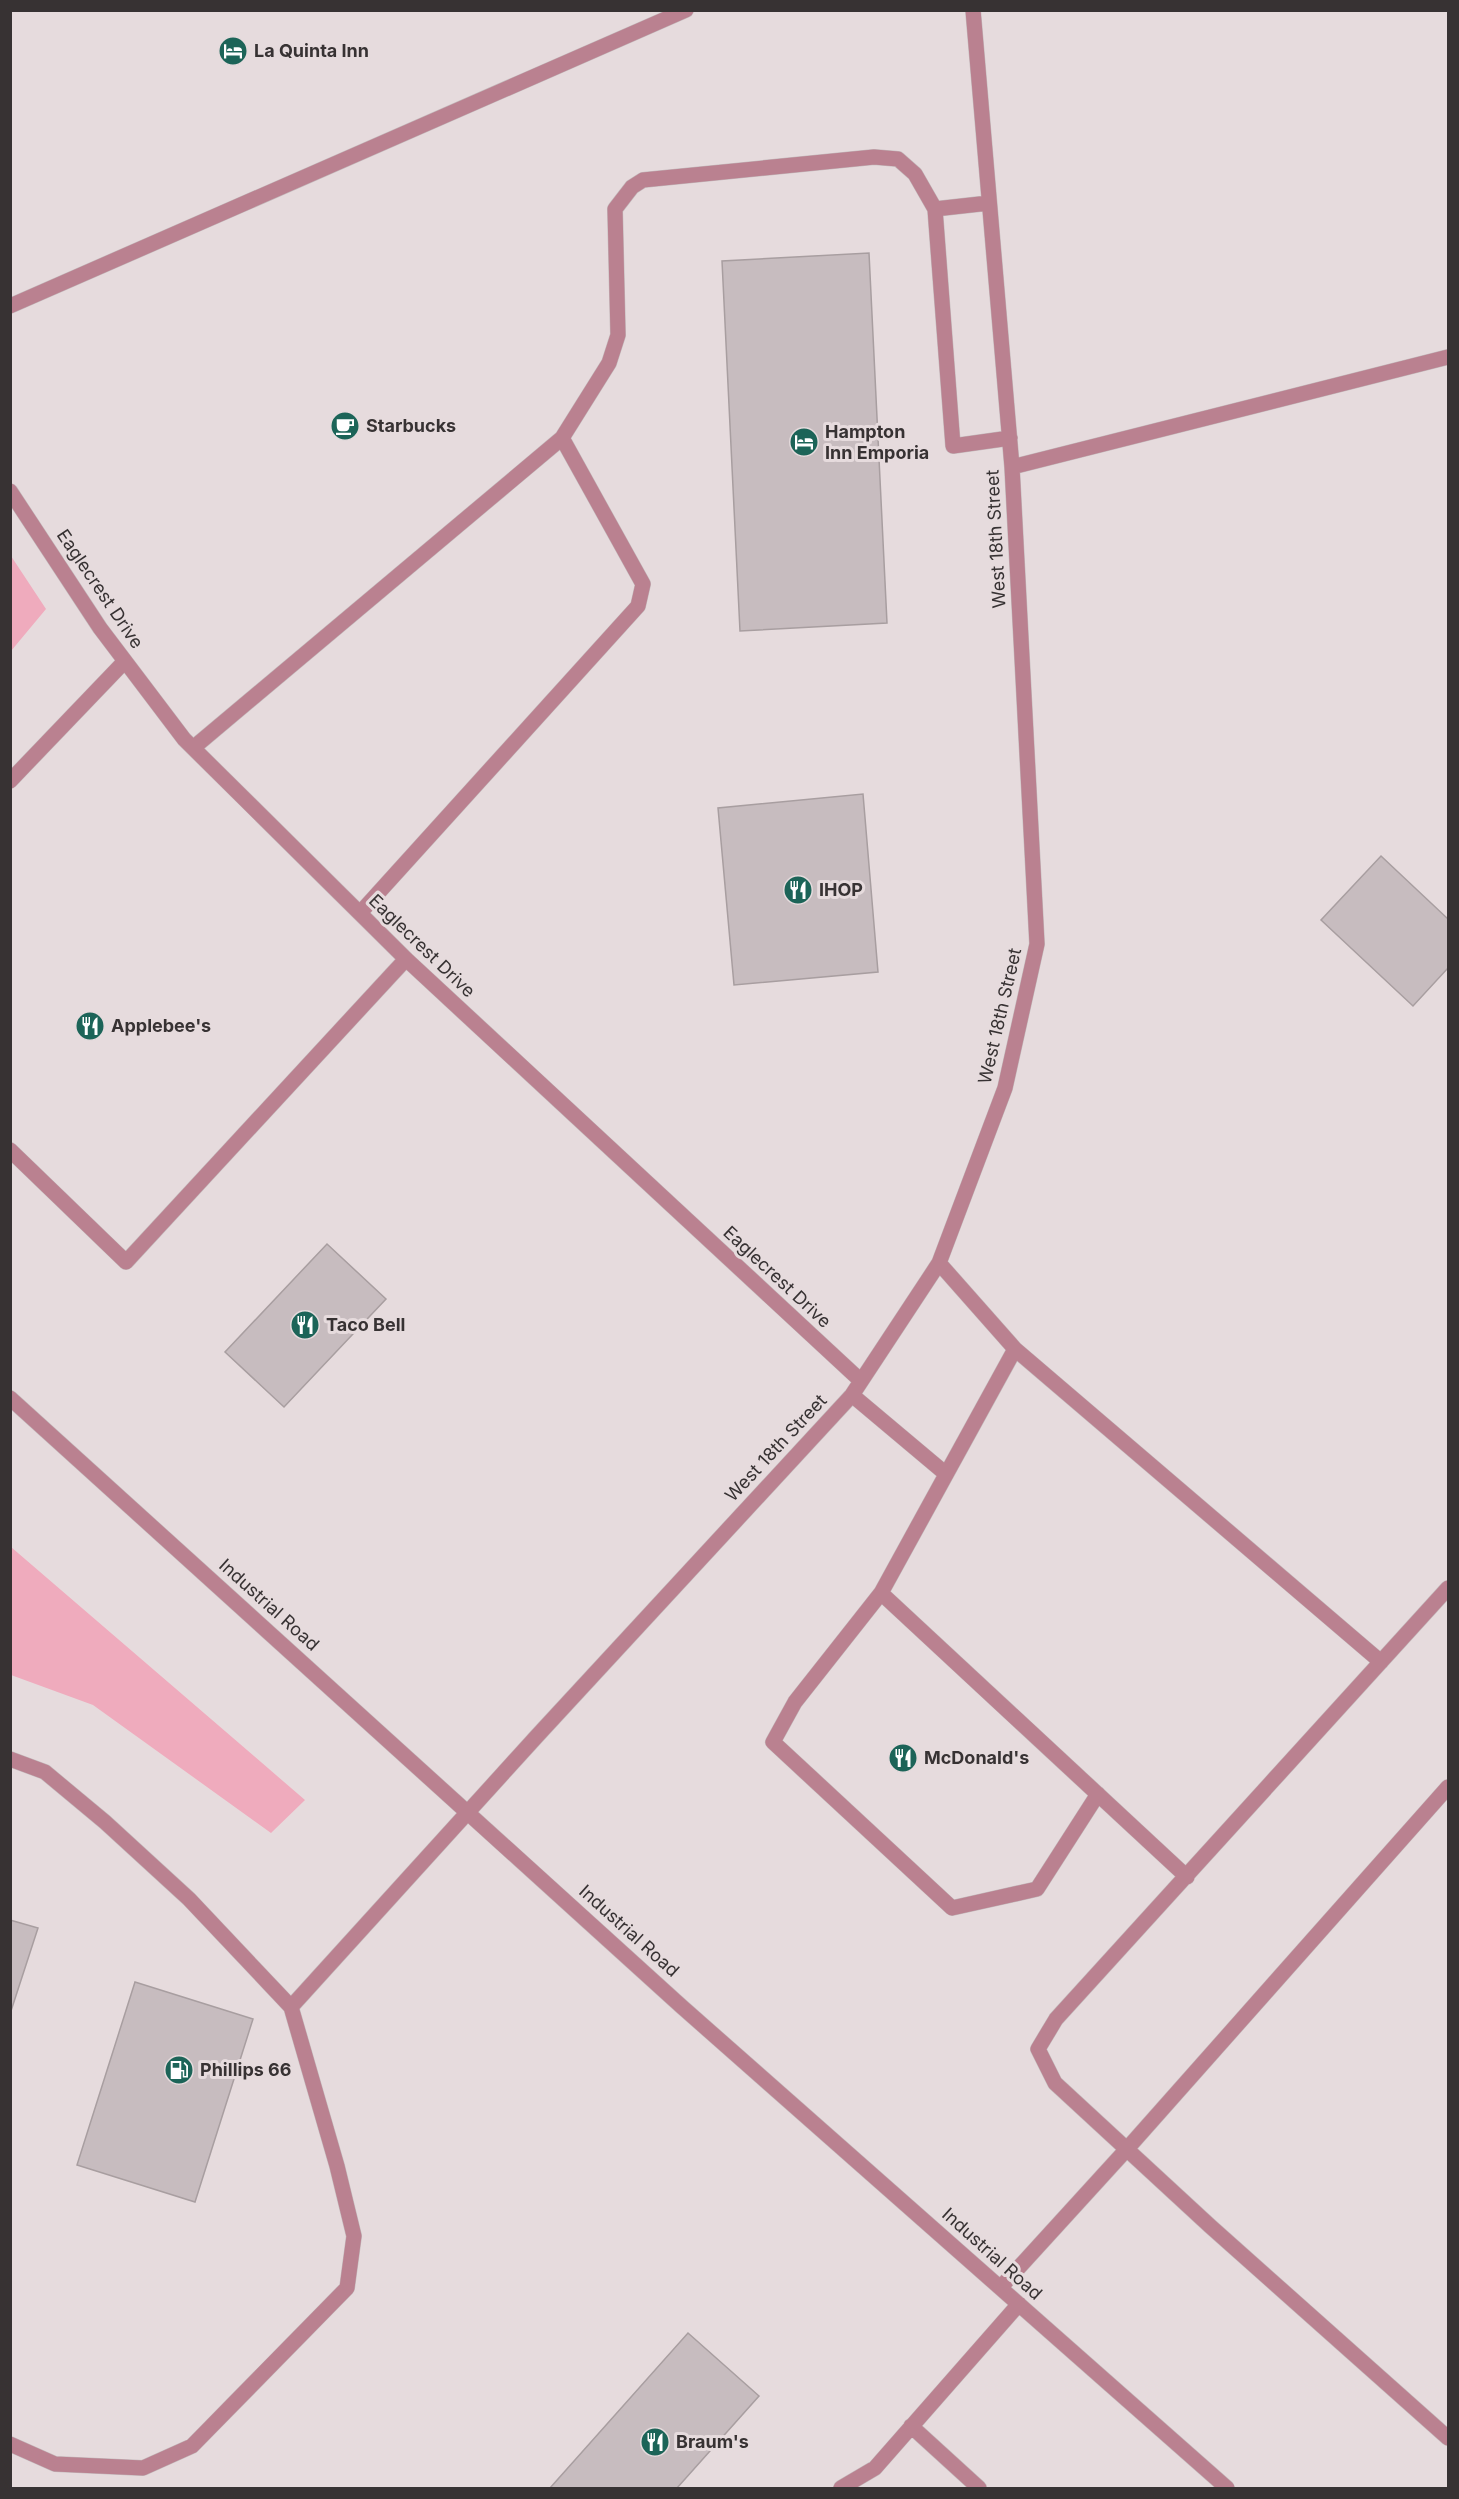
<svg xmlns="http://www.w3.org/2000/svg" width="1459" height="2499" viewBox="0 0 1459 2499" font-family="Inter,sans-serif">
	<style>
		.green { fill: #efabbd }
		.building { fill: #c7bcbf; stroke: #a89ea0; stroke-width: 1.5 }
		.lines { fill: none; stroke-linecap: round; stroke-linejoin: round }
		.minor-casing { stroke: #c3b9bb; stroke-width: 16 }
		.minor { stroke: #ba8190; stroke-width: 15 }
		.labels { text-anchor: middle; stroke-width: 6; stroke-linejoin: round; paint-order: stroke }
		.poi-label { font-size: 18px; font-weight: bold; fill: #373233; stroke: #e6dbdd; text-anchor: start }
		.street-label { font-size: 18px; fill: #373233; stroke: #e6dbdd }
	</style>
	<rect width="100%" height="100%" fill="#e6dbdd"/>
	<!-- green -->
	<path class="green" d="M11,556L46,609L11,651H10Z
		M10,1547H11L305,1800L271,1833L93,1705L11,1675Z"/>
	<!-- building -->
	<path class="building" d="M869,253L887,623L740,631L722,261Z
		M863,794L878,972L734,985L718,808Z
		M1381,856L1448,919V968L1413,1006L1321,920Z
		M327,1244L386,1299L284,1407L225,1352Z
		M10,1920L38,1928L10,2014Z
		M135,1982L253,2019L195,2202L77,2165Z
		M688,2333L759,2396L677,2488H550Z"/>
	<g class="lines">
		<!-- minor casing -->
		<g class="minor-casing">
			<path id="minor" d="M935,209L953,446L1010,438
				M10,306L686,10
				M1012,467L1448,357
				M10,491L100,628L184,739L406,959L861,1381
				M193,748L562,438L609,363L618,335L615,209L632,187L643,180L874,157L898,159L915,174L935,209L989,203
				M10,781L125,661
				M360,913L638,606L643,584L562,438
				M10,1150L126,1262L406,959
				M939,1263L1015,1349L881,1593L1187,1877
				M1015,1349L1381,1662
				M852,1395L946,1474
				M10,1398L681,2006L1227,2488
				M1448,1588L1056,2019L1038,2049L1055,2083L1210,2226L1448,2438
				M881,1593L795,1702L773,1742L952,1908L1037,1889L1098,1794
				M10,1759L45,1772L105,1822L189,1899L291,2007L337,2166L354,2236L347,2288L192,2446L143,2468L55,2464L10,2444
				M291,2007L537,1736L852,1395L939,1263L1005,1088L1037,944L1012,467L973,10
				M1001,2287L1126,2150L1448,1787
				M911,2426L979,2488
				M841,2488L875,2468L1019,2304"/>
		</g>
		<!-- minor -->
		<use href="#minor" class="minor"/>
	</g>
	<!-- icons -->
	<defs>
		<g id="hotel-disc" transform="scale(1.5)"><circle r="9.5" fill="#1c6458" stroke="#e6dbdd"/><path d="M-6-4.5h1.5V1H6V5H4.5V3h-9V5H-6ZM-4 0a1.8 1.8 0 1 1 3.6 0ZM.5 0V-2.5h3Q6-2.5 6 0Z" fill="#fff"/></g>
		<g id="cafe-disc" transform="scale(1.5)"><circle r="9.5" fill="#1c6458" stroke="#e6dbdd"/><path d="M-5.5-4.5H6V0H3Q3 3.5 0 3.5H-2.5Q-5.5 3.5-5.5 0ZM3-3.2v2h1.7v-2ZM-6 4.5H4V6H-6Z" fill="#fff"/></g>
		<g id="restaurant-disc" transform="scale(1.5)"><circle r="9.5" fill="#1c6458" stroke="#e6dbdd"/><path d="M-5-6h1v4h1v-4h1v4h1v-4h1v5L-1.5 .5V6h-2V.5L-5-1ZM5-6V6H3V1.5H1.5Q1.5-4 5-6Z" fill="#fff"/></g>
		<g id="fuel-disc" transform="scale(1.5)"><circle r="9.5" fill="#1c6458" stroke="#e6dbdd"/><path d="M-5.5-6h7V0h2V4h1.3V-2.5L3-4.5l.8-.8L6-3V5H2.5V1h-1V6h-7ZM-4.2-4.7v3.2H.2V-4.7Z" fill="#fff"/></g>
	</defs>
	<g fill-rule="evenodd">
		<use href="#hotel-disc" x="233" y="51"/>
		<use href="#cafe-disc" x="345" y="426"/>
		<use href="#hotel-disc" x="804" y="442"/>
		<use href="#restaurant-disc" x="798" y="890"/>
		<use href="#restaurant-disc" x="90" y="1026"/>
		<use href="#restaurant-disc" x="305" y="1325"/>
		<use href="#restaurant-disc" x="903" y="1758"/>
		<use href="#fuel-disc" x="179" y="2070"/>
		<use href="#restaurant-disc" x="655" y="2442"/>
	</g>
	<g class="labels">
		<!-- poi labels -->
		<g class="poi-label">
			<text x="254" y="57">La Quinta Inn</text>
			<text x="366" y="432">Starbucks</text>
			<text x="825" y="438">Hampton<tspan x="825" dy="21">Inn Emporia</tspan></text>
			<text x="819" y="896">IHOP</text>
			<text x="111" y="1032">Applebee's</text>
			<text x="326" y="1331">Taco Bell</text>
			<text x="924" y="1764">McDonald's</text>
			<text x="200" y="2076">Phillips 66</text>
			<text x="676" y="2448">Braum's</text>
		</g>
		<!-- street labels -->
		<g class="street-label">
			<text transform="translate(996 539) rotate(-93)" y="6">West 18th Street</text>
			<text transform="translate(100 589) rotate(56)" y="6">Eaglecrest Drive</text>
			<text transform="translate(422 946) rotate(44)" y="6">Eaglecrest Drive</text>
			<text transform="translate(1000 1016) rotate(-77)" y="6">West 18th Street</text>
			<text transform="translate(777 1277) rotate(43)" y="6">Eaglecrest Drive</text>
			<text transform="translate(776 1448) rotate(-47)" y="6">West 18th Street</text>
			<text transform="translate(269 1605) rotate(42)" y="6">Industrial Road</text>
			<text transform="translate(629 1931) rotate(42)" y="6">Industrial Road</text>
			<text transform="translate(992 2254) rotate(42)" y="6">Industrial Road</text>
		</g>
	</g>
	<!-- border -->
	<rect width="1459" height="2499" fill="none" stroke="#373233" stroke-width="24"/>
</svg>
